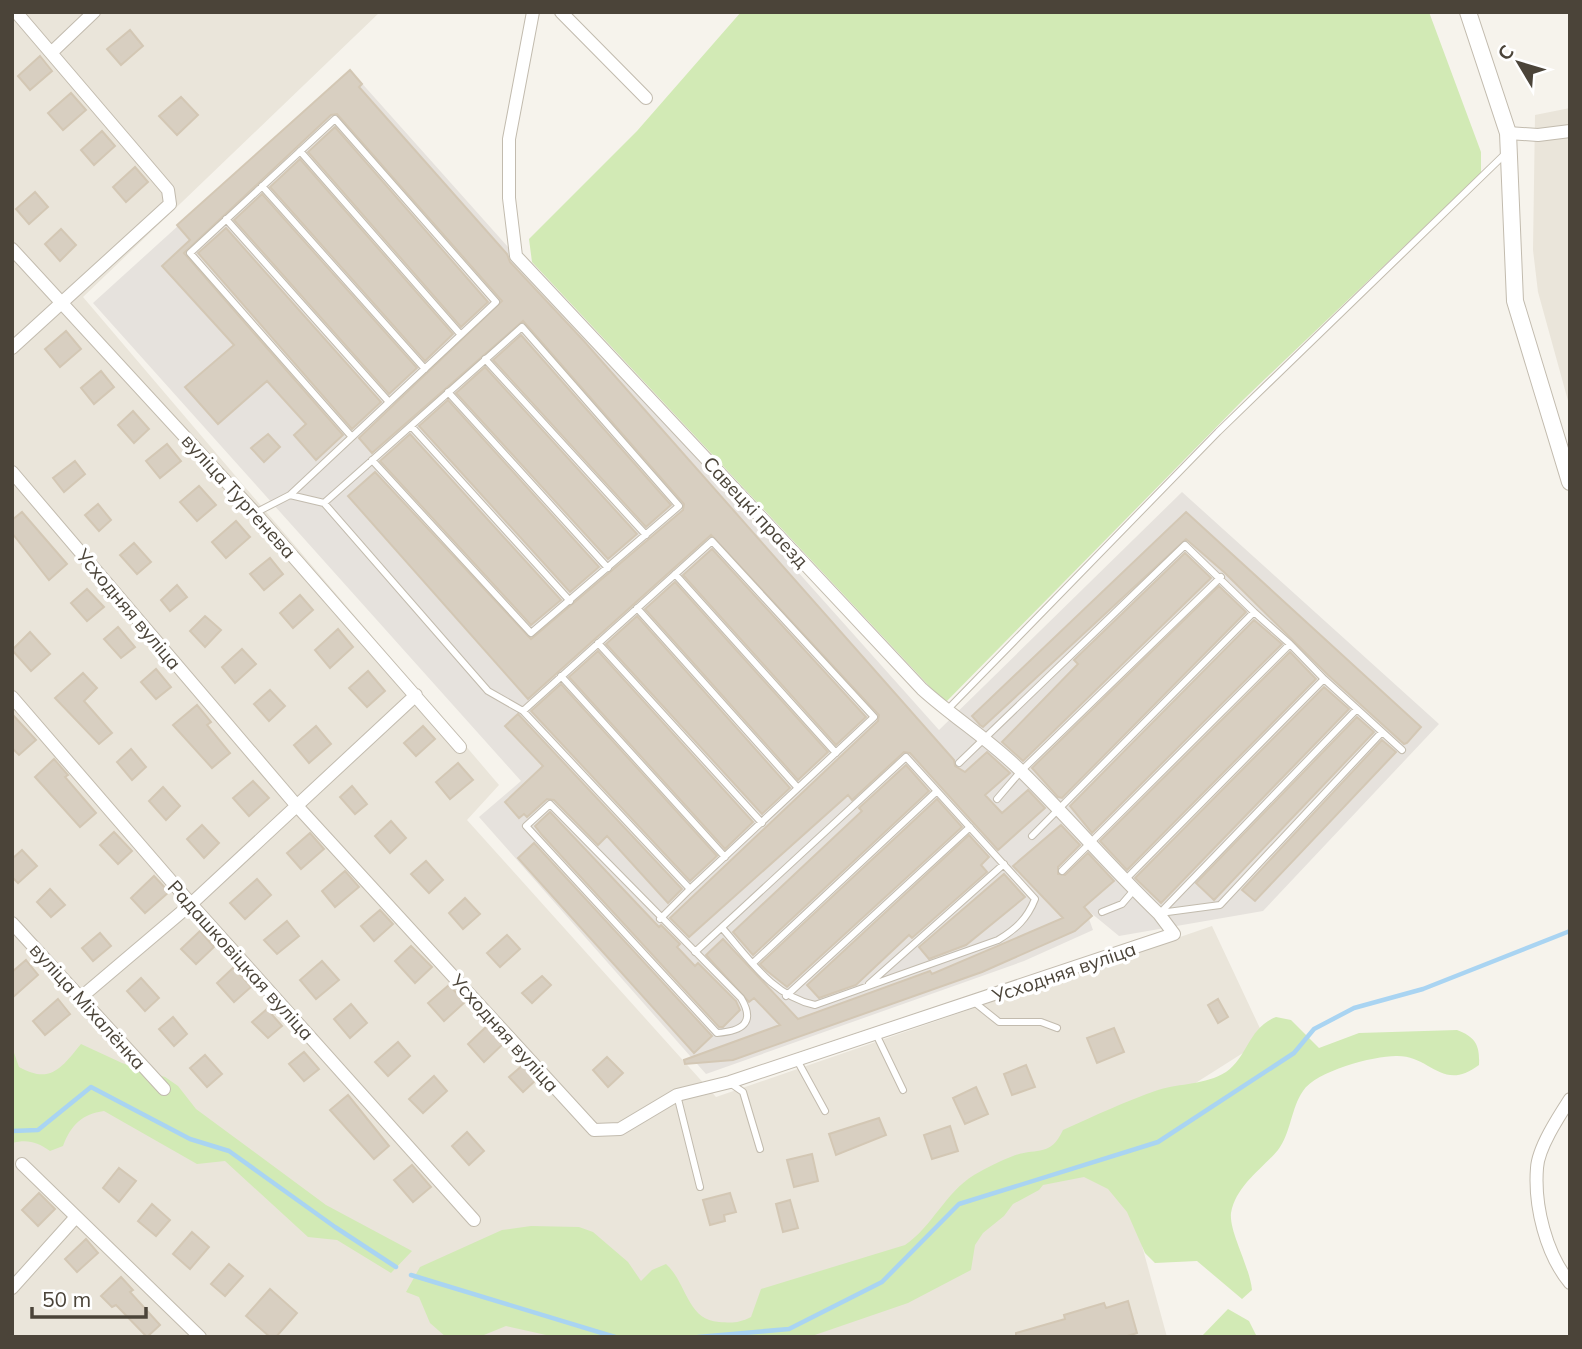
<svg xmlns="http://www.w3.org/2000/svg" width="1582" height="1349" viewBox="0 0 1582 1349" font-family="Mulish,sans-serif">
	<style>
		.residential { fill: #eae5da }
		.industrial { fill: #e6e2dd }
		.green { fill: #d2eab5 }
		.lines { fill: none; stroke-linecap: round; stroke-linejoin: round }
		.stream { stroke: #a9d4f2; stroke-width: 4.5 }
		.building { fill: #d8cfc1; stroke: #d3c7b4; stroke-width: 2 }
		.service-casing { stroke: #c2bbae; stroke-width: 8 }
		.minor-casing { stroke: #c2bbae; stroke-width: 14 }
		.tertiary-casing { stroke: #c2bbae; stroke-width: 18 }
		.service { stroke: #fff; stroke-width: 6 }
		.minor { stroke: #fff; stroke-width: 12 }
		.tertiary { stroke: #fff; stroke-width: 16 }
		.labels { text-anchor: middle; stroke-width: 7; stroke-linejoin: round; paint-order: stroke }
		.street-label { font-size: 19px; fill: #4b4439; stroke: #fff }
	</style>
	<rect width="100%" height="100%" fill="#f6f3ec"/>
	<!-- residential -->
	<path class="residential" d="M12,12H380L83,297L499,785L467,820L716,1097L1212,926L1265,1039L1112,1136L1167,1337H12Z
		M1570,108V408L1538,292L1533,250L1535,115Z"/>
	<!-- industrial -->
	<path class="industrial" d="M350,70L939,730L1182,492L1439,724L1263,911L1119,936L1085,908L1093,930L1024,961L706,1074L479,817L521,781L93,303Z"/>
	<!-- green -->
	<path class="green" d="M741,12H1429L1481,152V173L1243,400L945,703L532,262L529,239L637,131Z
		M1276,1017L1291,1020L1319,1048L1359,1033L1457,1030C1476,1037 1480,1046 1479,1065C1442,1093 1431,1055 1396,1056C1373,1056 1316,1071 1303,1091C1291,1108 1291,1133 1278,1150C1261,1170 1236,1186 1231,1213C1229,1232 1250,1267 1252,1290L1242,1299L1197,1261L1155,1263L1145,1253L1127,1212L1108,1189L1084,1177L1043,1185L1039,1190L1013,1204L1004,1216L983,1233L975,1245L971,1270L908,1303L809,1337H555L506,1326L479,1337H446L430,1323L419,1297L406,1292L420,1267L502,1230L531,1226L579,1227L593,1232L628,1262L641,1281L652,1270L666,1264C687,1283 687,1320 719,1322C733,1323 739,1323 751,1317L761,1289L905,1245C932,1227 945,1193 974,1175C986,1168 1000,1161 1013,1156C1037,1147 1050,1158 1063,1130C1094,1116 1126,1101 1158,1090C1181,1083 1205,1085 1226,1072C1248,1057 1248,1028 1276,1017Z
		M81,1044L122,1063L165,1077L178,1086L196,1109L326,1205L412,1251L391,1273L337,1240L308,1237L225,1161L197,1164L104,1111C82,1114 71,1125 63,1146L50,1151C37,1142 28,1139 12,1143V1047L19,1067C51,1085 62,1067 81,1044Z
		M1228,1309L1249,1321L1257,1337H1201Z"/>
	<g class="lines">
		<!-- stream -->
		<path class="stream" d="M12,1131L38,1130L91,1087L190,1139L229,1151L335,1227L396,1267
			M411,1275L615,1337
			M698,1337L789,1329L882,1282L959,1204L1158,1142L1294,1053L1314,1029L1354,1008L1423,989L1570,931"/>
	</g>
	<!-- building -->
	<path class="building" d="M130,30L143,46L121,65L107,49Z
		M40,56L52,71L30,90L18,76Z
		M350,70L362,84L359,87L507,254L510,262L583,340L954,760L955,766L965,772L987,752L1010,773L985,795L1002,813L1028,790L1045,808L998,850L910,753L904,752L852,800L848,795L689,937L670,918L878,721L879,715L711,535L528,699L348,496L375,472L531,639L683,510L684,504L523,321L372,453L359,438L502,301L337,114L331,115L184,253L343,435L316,460L294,435L306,424L267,381L218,424L185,387L234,345L162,266L190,240L177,225Z
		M71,93L86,110L63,130L48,113Z
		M181,97L198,115L177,135L159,116Z
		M335,127L488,302L461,327L308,152Z
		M102,131L115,146L94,165L81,150Z
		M300,159L453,334L425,361L270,187Z
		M135,167L148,182L126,202L113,187Z
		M35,192L48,207L29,224L16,209Z
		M262,194L417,368L389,394L234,220Z
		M226,228L381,402L352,429L198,253Z
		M61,229L76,245L60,261L45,244Z
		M66,331L81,349L60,367L45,349Z
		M521,335L671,505L646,527L493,360Z
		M485,367L637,534L608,559L456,393Z
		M101,371L114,387L94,404L81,388Z
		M448,400L599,567L570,592L419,426Z
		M133,411L149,429L134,443L118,425Z
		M268,434L280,447L264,462L251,448Z
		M410,434L561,600L531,625L380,461Z
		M167,444L181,461L160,478L146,461Z
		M75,461L85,474L64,492L53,478Z
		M199,486L216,505L197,521L180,502Z
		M98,504L111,520L99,531L85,515Z
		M22,512L67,564L49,580L12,533V520Z
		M1186,512L1421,727L1407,743L1404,744L1328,675L1225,573L1186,539L983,727L980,725L972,716Z
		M236,521L250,537L226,558L212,542Z
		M134,543L151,562L137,574L120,555Z
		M712,549L866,717L836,745L683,575Z
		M1185,553L1211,578L1023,761L1002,742L1078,664L1074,660Z
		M270,558L283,574L264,590L250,574Z
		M675,582L828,752L798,780L645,609Z
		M177,585L187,597L170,611L161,600Z
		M1219,586L1246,612L1062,798L1058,797L1032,768Z
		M87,589L104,607L87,621L71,603Z
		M300,595L313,610L293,628L280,613Z
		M205,616L221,630L205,647L190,631Z
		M637,616L790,788L762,814L606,644Z
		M1254,620L1282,644L1092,833L1070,806Z
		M118,627L135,647L121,658L104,639Z
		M338,629L353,647L330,668L315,650Z
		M30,632L50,654L31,671L12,650Z
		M242,649L256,664L235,683L222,667Z
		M598,651L753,822L725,849L569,677Z
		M1290,652L1316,679L1127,870L1100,841Z
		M156,669L171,687L156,699L141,682Z
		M368,671L385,691L367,707L349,688Z
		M83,673L97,688L84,701L112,733L99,744L55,698Z
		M561,684L717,856L690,881L531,711Z
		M1324,687L1349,709L1161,903L1135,878Z
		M270,690L285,706L269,721L254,704Z
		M197,705L211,722L207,725L230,753L212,768L173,725Z
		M12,714L36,740L19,755L12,748Z
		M518,714L682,889L668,903L607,836L598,845L554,800L547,799L527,817L524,814L519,818L505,802L543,766L505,726Z
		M1357,717L1374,732L1214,900L1196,883Z
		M316,726L331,744L309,763L294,745Z
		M423,726L435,739L416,756L404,743Z
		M1382,740L1396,752L1255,901L1242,890Z
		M131,749L146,767L132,780L117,762Z
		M54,759L68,775L65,777L96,813L80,827L35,777Z
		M458,763L473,780L450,799L436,782Z
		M906,765L929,791L753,955L733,932L862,811L859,808Z
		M253,781L269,798L249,816L233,798Z
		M352,786L367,804L355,814L340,797Z
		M163,787L180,806L166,820L149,801Z
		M937,799L962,827L787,987L767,971L760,964Z
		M550,812L659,927L661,925L680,944L677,947L695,966L698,963L736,1001L740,1010L723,1027H719L542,835L535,826Z
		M391,821L406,838L390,853L375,836Z
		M202,825L219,843L204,858L187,839Z
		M1061,825L1080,845L1058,867V874L1065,875L1088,853L1114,881L1084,907L1092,916L1075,931L982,972L733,1060L685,1064L684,1060L780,1025L754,998L749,1002L706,955L723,939L798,1019L930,971L932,974L1063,918L1013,866Z
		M114,832L132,851L118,864L100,845Z
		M310,833L324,849L301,869L287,853Z
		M969,835L989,857L981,865L987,872L912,938L909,935L856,985L819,998L807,985Z
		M534,843L712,1036L694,1053L518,858Z
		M22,850L37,866L18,883L12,877V859Z
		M426,861L443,880L429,893L411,874Z
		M345,871L359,887L335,907L322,891Z
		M1004,874L1025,897L966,945L929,959L919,947Z
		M154,876L169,892L145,913L131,898Z
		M257,879L271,895L245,919L230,903Z
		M50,889L65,905L51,917L37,902Z
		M465,898L480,914L463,929L449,913Z
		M380,910L393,924L374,941L361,926Z
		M287,921L299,936L277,954L264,940Z
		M200,931L214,947L196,964L181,949Z
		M100,933L111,946L93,961L82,948Z
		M507,935L520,949L500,967L487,953Z
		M411,946L432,967L415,983L395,961Z
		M26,960L38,975L12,998V972Z
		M322,961L339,980L316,999L300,980Z
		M234,967L251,987L234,1002L217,983Z
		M542,976L551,985L532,1003L522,993Z
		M141,978L159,998L145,1011L127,991Z
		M449,985L465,1002L444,1021L428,1003Z
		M58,999L70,1014L45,1035L33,1021Z
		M1218,999L1228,1017L1218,1023L1208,1005Z
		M351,1004L367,1023L350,1038L334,1019Z
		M267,1009L282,1026L268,1038L252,1022Z
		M173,1017L187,1034L174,1046L159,1029Z
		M487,1026L503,1044L484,1062L468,1044Z
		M1114,1028L1124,1052L1097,1063L1087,1038Z
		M398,1042L410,1056L388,1076L375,1062Z
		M304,1052L319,1069L304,1081L289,1064Z
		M205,1055L222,1074L207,1087L190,1068Z
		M607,1057L623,1073L608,1087L593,1070Z
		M523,1065L536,1080L523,1092L509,1077Z
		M1026,1065L1035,1087L1012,1095L1004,1074Z
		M434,1076L447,1091L423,1113L409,1099Z
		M976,1087L988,1114L965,1124L953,1098Z
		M348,1095L389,1146L374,1159L330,1110Z
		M879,1118L886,1135L836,1155L829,1134Z
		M950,1126L958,1151L932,1159L924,1135Z
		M467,1132L484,1151L469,1165L452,1146Z
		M812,1154L818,1181L794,1187L787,1160Z
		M412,1165L431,1187L413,1202L394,1180Z
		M119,1168L136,1181L119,1202L103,1188Z
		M39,1193L55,1209L38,1226L22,1210Z
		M730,1193L736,1212L724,1215L725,1221L710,1225L703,1200Z
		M790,1200L798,1228L783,1232L776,1204Z
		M152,1204L170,1220L156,1236L138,1221Z
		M192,1232L209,1247L190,1269L173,1254Z
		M86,1239L98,1253L77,1272L65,1259Z
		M229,1264L243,1276L225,1296L211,1284Z
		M121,1277L133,1290L130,1292L160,1325L147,1337L116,1305L112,1307L101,1296Z
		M270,1289L297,1313L276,1337H270L246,1316Z
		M1128,1301L1137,1333L1124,1337H1016V1333L1065,1319L1064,1315L1104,1303L1106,1308Z"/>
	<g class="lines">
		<!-- service casing -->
		<g class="service-casing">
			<path id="service" d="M300,151L461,335
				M262,186L425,369
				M226,219L389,402
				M485,359L646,535
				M448,392L608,568
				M411,426L570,601
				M290,495L496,302L335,119L190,253L352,437
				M324,503L488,691L523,711L690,889L874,717L712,541L523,711
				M255,513L290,495L324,503C390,445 455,386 522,327L679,506L531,633L372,460
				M675,574L836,753
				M637,608L798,788
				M598,643L762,823
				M561,676L725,857
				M1357,709L1402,750
				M947,710L1218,432L1505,154
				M959,763L1185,545L1254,612L1032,836
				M997,799L1021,771L1221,577
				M550,804L741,998C756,1023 742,1031 717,1033L526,826Z
				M1062,871L1290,644L1254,612
				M1126,879L1324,679L1290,644
				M1102,912L1122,904L1134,890
				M1160,913L1220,905L1382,732
				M1159,914L1357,709L1324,679
				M660,919L690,889
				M695,952L906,757L1035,899C1027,919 1016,929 998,940L815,1005C773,996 750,960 723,929
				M753,963L937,791
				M869,984L1004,864
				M786,996L970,827
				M974,1002L999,1022H1041L1057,1028
				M875,1032L903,1090
				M797,1060L825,1111
				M730,1083L743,1092L760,1149
				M677,1095L700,1187"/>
		</g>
		<!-- minor casing -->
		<g class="minor-casing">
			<path id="minor" d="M533,12L509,139V198L516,256L922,689C954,718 990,740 1021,771C1068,817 1111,868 1159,914L1174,934
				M561,12L646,98
				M51,53L94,12
				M1508,133L1538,135L1570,131
				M12,249L255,513L460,747
				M12,348L170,204L168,190L16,12
				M12,472L297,806L594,1130L620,1129L677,1095L730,1082L1174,934
				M12,697L191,904L474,1220
				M12,923L164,1089
				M79,999L191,904L416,695
				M1570,1099C1559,1116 1538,1148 1537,1168C1534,1206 1546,1254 1570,1283
				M22,1164L200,1337
				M12,1288L75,1218"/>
		</g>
		<!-- tertiary casing -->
		<g class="tertiary-casing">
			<path id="tertiary" d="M1468,12L1508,133L1515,301L1570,482"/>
		</g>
		<!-- service -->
		<use href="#service" class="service"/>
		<!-- minor -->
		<use href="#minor" class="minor"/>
		<!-- tertiary -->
		<use href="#tertiary" class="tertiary"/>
	</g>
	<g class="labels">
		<!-- street labels -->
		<g class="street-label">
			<text transform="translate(239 496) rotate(48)" y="7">вуліца Тургенева</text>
			<text transform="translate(756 512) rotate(47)" y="7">Савецкі праезд</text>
			<text transform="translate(129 609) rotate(50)" y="7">Усходняя вуліца</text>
			<text transform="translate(241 960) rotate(48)" y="7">Радашковіцкая вуліца</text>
			<text transform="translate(1064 972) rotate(-19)" y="7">Усходняя вуліца</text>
			<text transform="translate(88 1006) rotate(48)" y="7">вуліца Міхалёнка</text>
			<text transform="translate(505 1033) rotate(48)" y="7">Усходняя вуліца</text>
		</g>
	</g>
	<!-- border -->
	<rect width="1582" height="1349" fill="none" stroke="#4b4439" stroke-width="28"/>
	<!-- north arrow -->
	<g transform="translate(1519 63) rotate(308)" stroke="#ffffff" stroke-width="5" paint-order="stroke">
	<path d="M0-5L12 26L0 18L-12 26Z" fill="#4b4439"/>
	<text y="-10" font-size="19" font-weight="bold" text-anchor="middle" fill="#4b4439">С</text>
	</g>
	<!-- scale -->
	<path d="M32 1307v10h114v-10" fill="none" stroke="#4b4439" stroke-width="3.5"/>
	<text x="42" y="1307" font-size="21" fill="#4b4439" stroke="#ffffff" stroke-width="5" paint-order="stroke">50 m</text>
</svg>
